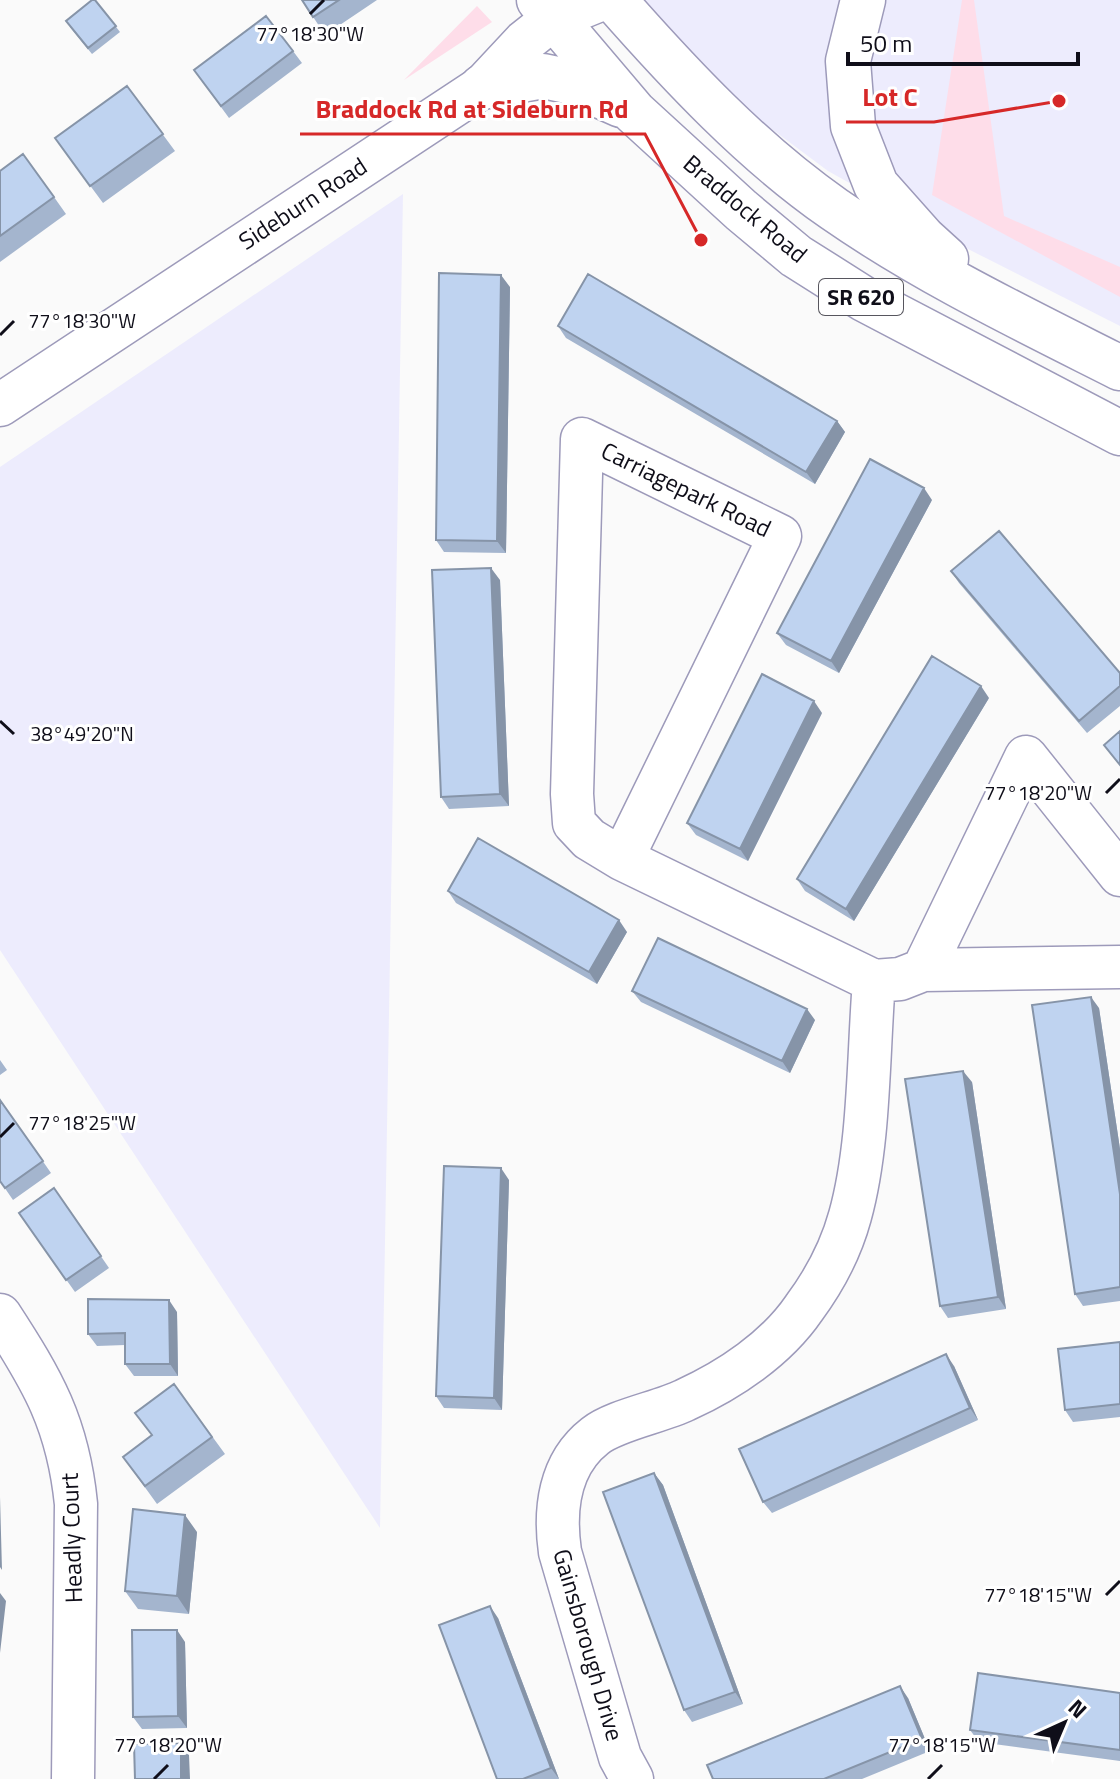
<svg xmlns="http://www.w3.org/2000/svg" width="1120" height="1779" viewBox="0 0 1120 1779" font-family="'Titillium Web',sans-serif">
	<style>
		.built { fill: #edecfd }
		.green { fill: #fedde9 }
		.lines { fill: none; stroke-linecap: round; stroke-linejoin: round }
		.minor-casing { stroke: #9d9aba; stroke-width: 45 }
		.major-casing { stroke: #9d9aba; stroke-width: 47 }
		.minor { stroke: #fff; stroke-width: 42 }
		.major { stroke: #fff; stroke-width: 44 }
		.wall { fill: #a4b5ce }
		.shaded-wall { fill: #8694a8 }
		.building { fill: #bfd3f0; stroke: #8694a8; stroke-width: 2 }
		.ticks { fill: none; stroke: #0f0e19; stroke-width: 3 }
		.labels { text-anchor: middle; stroke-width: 6; stroke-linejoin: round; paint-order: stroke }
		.shield { fill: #fff; stroke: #57565e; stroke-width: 2 }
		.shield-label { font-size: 22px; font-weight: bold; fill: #0f0e19 }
		.street-label { font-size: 24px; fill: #0f0e19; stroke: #fff }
		.ticks-label { font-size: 20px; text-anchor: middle; fill: #0f0e19; stroke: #fff; stroke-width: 6; stroke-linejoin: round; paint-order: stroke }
		.leader { fill: none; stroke: #d62828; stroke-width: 3 }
		.callout-dot { fill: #d62828; stroke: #fff; stroke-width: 3 }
		.callout-label { font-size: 26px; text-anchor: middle; font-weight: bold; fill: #d62828; stroke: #fff; stroke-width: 6; stroke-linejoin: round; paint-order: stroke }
	</style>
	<rect width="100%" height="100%" fill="#fafafa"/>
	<!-- built -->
	<path class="built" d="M645,0H1120V326L970,250L828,171L738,104Z
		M403,194L391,899L380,1528L0,950V467Z"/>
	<!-- green -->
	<path class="green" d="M962,0H974L1004,216L1120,267V297L932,195Z
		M477,6L492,22L404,80Z"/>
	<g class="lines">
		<!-- minor casing -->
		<g class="minor-casing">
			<path id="minor" d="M0,405L482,87L524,42L553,19L600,0
				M582,439L780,536L622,859L589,839L574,823L572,794Z
				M622,859L874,981L900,979L923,970L1026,757L1120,875
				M923,970L1120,967
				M0,1315C43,1381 68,1424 76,1504L73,1779
				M632,1779L620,1757L560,1552C554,1510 559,1464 595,1436C615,1420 661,1412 685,1400C729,1380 776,1349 804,1308C824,1281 841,1249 850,1216C870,1144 868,1055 874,981"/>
		</g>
		<!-- major casing -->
		<g class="major-casing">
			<path id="major" d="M539,0L634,112L741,210L796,256L864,299L1120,433
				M614,0C680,75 752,152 834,209C923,271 1023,319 1120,368
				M863,0L848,61L853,126L876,185L924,239L946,259
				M482,87L543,76L567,81L621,105"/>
		</g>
		<!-- minor -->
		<use href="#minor" class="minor"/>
		<!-- major -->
		<use href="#major" class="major"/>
	</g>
	<!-- wall -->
	<path class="wall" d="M95,0L120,32L92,54L70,27Z
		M302,0H377L325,35Z
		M293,51L302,63L229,118L194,70Z
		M127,86L175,151L103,203L55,138Z
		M0,171L54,197L66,214L0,262Z
		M510,287L506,553L444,552L436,540Z
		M558,326L837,421L845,432L815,484L566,338Z
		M932,500L839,673L786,645L777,633Z
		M951,571L1120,673V706L1087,733L959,583Z
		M500,580L509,806L449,809L441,797Z
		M989,698L854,921L805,891L797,879Z
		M822,713L748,861L696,835L687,823Z
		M448,891L627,932L597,984L456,903Z
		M632,991L815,1020L790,1073L641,1002Z
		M1099,1008L1120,1149V1301L1083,1306L1075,1294Z
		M0,1060L7,1070L0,1075Z
		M972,1082L1006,1309L948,1318L940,1306Z
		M3,1104L51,1173L13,1200L0,1181Z
		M509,1180L502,1410L444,1408L436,1396Z
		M54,1188L109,1268L75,1292L19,1213Z
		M177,1312L178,1376H134L125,1364V1345L97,1346L88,1334Z
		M1120,1342V1417L1073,1422L1065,1410Z
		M954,1366L978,1420L772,1513L763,1502Z
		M174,1384L225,1454L157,1504L123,1457L151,1436Z
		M654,1473L663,1485L743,1704L692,1722L684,1710Z
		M197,1532L189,1614L138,1609L125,1591Z
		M498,1618L559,1779H497Z
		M185,1642L187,1728L142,1729L133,1717Z
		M1120,1693V1761L979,1742L970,1730Z
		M908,1698L930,1751L862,1779H713Z"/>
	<!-- shaded-wall -->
	<path class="shaded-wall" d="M501,275L510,287L506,553L497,541Z
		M837,421L845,432L815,484L806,472Z
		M924,488L932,500L839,673L831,661Z
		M491,568L500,580L509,806L500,794Z
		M981,686L989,698L854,921L846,909Z
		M814,701L822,713L748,861L740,849Z
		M619,920L627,932L597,984L589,972Z
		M1091,997L1099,1008L1120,1149V1194Z
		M807,1009L815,1020L790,1073L782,1061Z
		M963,1071L972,1082L1006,1309L998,1297Z
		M501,1168L509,1180L502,1410L494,1398Z
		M169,1300L177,1312L178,1376L170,1364Z
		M946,1354L954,1366L978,1420L970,1408Z
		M654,1473L663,1485L743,1704L735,1692Z
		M0,1497L2,1570L0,1567Z
		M185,1515L197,1532L189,1614L177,1596Z
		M0,1593L6,1601L0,1653Z
		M490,1606L498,1618L559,1779L551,1768Z
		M177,1630L185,1642L187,1728L178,1716Z
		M900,1686L908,1698L930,1751L922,1739Z
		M181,1743L189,1755L190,1779H181Z"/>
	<!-- building -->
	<path class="building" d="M92,0H95L116,26L88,48L66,21Z
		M302,0H339L313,17Z
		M266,16L293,51L221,106L194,70Z
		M127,86L163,134L90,186L55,138Z
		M23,154L54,197L0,236V171Z
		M439,273L501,275L497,541L436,540Z
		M588,274L837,421L806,472L558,326Z
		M870,459L924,488L831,661L777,633Z
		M999,531L1120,673V686L1079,721L951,571Z
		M491,568L500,794L441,797L432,570Z
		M932,656L981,686L846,909L797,879Z
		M762,674L814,701L740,849L687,823Z
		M1120,731V765L1104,745Z
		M478,838L619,920L589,972L448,891Z
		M658,938L807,1009L782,1061L632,991Z
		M1091,997L1120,1194V1287L1075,1294L1032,1005Z
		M963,1071L998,1297L940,1306L905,1079Z
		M0,1100L43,1161L5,1188L0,1181Z
		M444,1166L501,1168L494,1398L436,1396Z
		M54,1188L101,1256L66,1280L19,1213Z
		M88,1299L169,1300L170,1364H125V1333L88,1334Z
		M1120,1342V1404L1065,1410L1058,1349Z
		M946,1354L970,1408L763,1502L739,1449Z
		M174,1384L212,1437L145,1486L123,1457L152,1435L135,1413Z
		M654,1473L735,1692L684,1710L603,1492Z
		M133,1509L185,1515L177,1596L125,1591Z
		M490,1606L551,1768L523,1779H497L439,1625Z
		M132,1630H177L178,1716L133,1717Z
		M978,1673L1120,1693V1750L970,1730Z
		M900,1686L922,1739L824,1779H713L707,1765Z
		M181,1743V1779H135L134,1744Z"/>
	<!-- ticks -->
	<path class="ticks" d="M310,14L324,0M0,335L14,321M0,721L14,734M1106,793L1120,779M0,1137L14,1123M1106,1595L1120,1581M154,1779L168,1765M928,1779L942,1765"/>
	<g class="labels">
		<!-- shield labels -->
		<rect class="shield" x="819" y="279" width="84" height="36" rx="6"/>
		<g class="shield-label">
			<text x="861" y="305">SR 620</text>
		</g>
		<!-- street labels -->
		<g class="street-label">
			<text transform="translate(303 204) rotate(-33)" y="8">Sideburn Road</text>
			<text transform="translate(745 209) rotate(40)" y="8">Braddock Road</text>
			<text transform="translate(686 490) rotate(26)" y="8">Carriagepark Road</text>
			<text transform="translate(72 1538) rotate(-92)" y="8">Headly Court</text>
			<text transform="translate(588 1645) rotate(74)" y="8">Gainsborough Drive</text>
		</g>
	</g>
	<g class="ticks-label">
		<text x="310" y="41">77°18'30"W</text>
		<text x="82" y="328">77°18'30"W</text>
		<text x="82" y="741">38°49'20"N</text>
		<text x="1038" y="800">77°18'20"W</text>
		<text x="82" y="1130">77°18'25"W</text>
		<text x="1038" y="1602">77°18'15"W</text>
		<text x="168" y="1752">77°18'20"W</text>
		<text x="942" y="1752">77°18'15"W</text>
	</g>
	<!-- callouts -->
	<path class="leader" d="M1059 101L934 122H846M701 240L645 134H300"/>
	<g class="callout-dot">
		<circle cx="1059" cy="101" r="8"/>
		<circle cx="701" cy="240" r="8"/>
	</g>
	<g class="callout-label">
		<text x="890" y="106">Lot C</text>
		<text x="472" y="118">Braddock Rd at Sideburn Rd</text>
	</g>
	<!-- north arrow -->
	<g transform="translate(1064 1723) rotate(44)" stroke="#ffffff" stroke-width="6" paint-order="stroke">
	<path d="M0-6L14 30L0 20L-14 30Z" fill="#0f0e19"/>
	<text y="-12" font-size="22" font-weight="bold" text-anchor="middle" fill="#0f0e19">N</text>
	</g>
	<!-- scale -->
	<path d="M848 52v12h230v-12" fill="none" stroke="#0f0e19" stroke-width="4"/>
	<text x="860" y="52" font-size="24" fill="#0f0e19" stroke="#ffffff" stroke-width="6" paint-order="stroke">50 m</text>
</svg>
